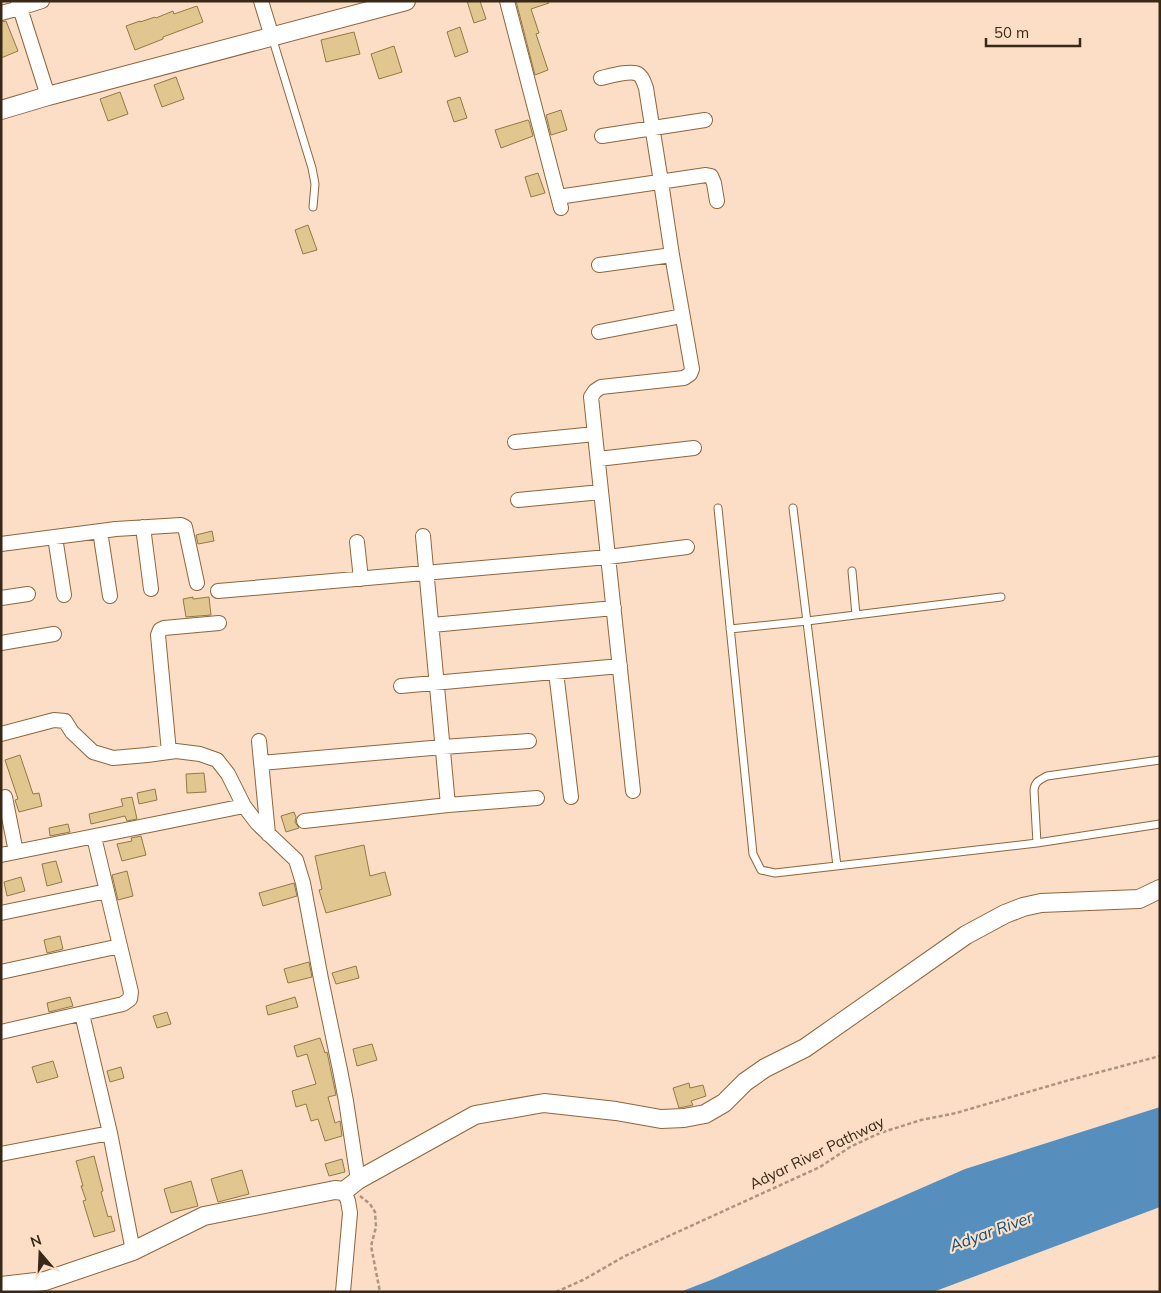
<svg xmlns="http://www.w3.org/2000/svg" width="1161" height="1293" viewBox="0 0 1161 1293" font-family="Mulish,sans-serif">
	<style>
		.water { fill: #568fbe }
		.building { fill: #e1c690; stroke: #927945 }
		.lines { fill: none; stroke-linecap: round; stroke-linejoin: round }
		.service-casing { stroke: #8e653c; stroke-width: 9 }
		.minor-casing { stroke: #8e653c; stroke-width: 16 }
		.tertiary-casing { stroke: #8e653c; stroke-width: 20 }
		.path { stroke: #ac947e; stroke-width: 2.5; stroke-dasharray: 4 2.5; stroke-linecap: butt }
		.service { stroke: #fff; stroke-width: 7 }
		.minor { stroke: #fff; stroke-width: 14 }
		.tertiary { stroke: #fff; stroke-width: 18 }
		.labels { text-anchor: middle; stroke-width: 4.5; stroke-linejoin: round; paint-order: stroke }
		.street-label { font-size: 15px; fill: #392817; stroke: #fbdec5 }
		.water-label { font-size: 16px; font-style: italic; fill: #074e7c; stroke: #fbdec5 }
	</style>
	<rect width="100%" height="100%" fill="#fbdec5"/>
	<!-- water -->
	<path class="water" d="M1160,1107V1207L933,1292H680L711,1280L965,1169Z"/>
	<!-- building -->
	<path class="building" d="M467,1H480L486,19L474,23Z
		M516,1H548L549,3L531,9L539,33L536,34L548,70L535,75Z
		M197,6L203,22L163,37V39L135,50L126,26L140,21V22L155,17L156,18L173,11L174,14Z
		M6,21L18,51L1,58V22Z
		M460,27L468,52L455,57L447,32Z
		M354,32L360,54L326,62L321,40Z
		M394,46L402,72L379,79L371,54Z
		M176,77L184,99L162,107L154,85Z
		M120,92L128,114L108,121L100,99Z
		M460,97L467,118L454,122L447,101Z
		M561,110L567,130L551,135L546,115Z
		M528,120L529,121L533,136L501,148L495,130Z
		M538,173L545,193L531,197L525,177Z
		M308,225L317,250L303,254L295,230Z
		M212,531L214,541L198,544L196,535Z
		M193,597V599L209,597L211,615L186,617L183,599Z
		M20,755L33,794L39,793L42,806L19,812L15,800L18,799L5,760Z
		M204,773L206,792L187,793L186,774Z
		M155,789L157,800L139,804L137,793Z
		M132,797L137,819L127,821L125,816L91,824L89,814L123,806L121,799Z
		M294,812L296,817L295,822L299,828L286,832L281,816Z
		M68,824L70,832L50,836L49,828Z
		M141,836L146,855L122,861L117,844L132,841L131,838Z
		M364,845L370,876L385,872L391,895L326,913L319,890L322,889L315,856Z
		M56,861L62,882L47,886L42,864Z
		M127,871L133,896L118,900L112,875Z
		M21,877L25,891L7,896L4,882Z
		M294,883L297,896L263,906L259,893Z
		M60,936L63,949L47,953L44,940Z
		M309,962L312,977L288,983L284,969Z
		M356,966L359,978L336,984L332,973Z
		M70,997L73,1006L49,1012L47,1003Z
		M295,997L298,1007L268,1015L266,1006Z
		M167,1012L171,1024L157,1028L153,1016Z
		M320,1038L325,1053L327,1052L336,1095L328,1097L335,1123L340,1121L342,1136L325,1141L318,1119L311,1121L306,1104L296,1107L292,1091L316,1084L307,1054L297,1057L294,1046Z
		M372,1044L377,1060L357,1066L353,1049Z
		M53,1061L58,1077L37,1083L32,1067Z
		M121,1067L124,1078L110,1082L107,1071Z
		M689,1083L690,1088L703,1085L706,1096L691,1101L693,1105L679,1108L673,1088Z
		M94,1156L103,1191L101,1192L108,1217L111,1216L115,1231L94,1237L83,1201L86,1200L81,1186H83L76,1161Z
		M342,1159L345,1172L329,1176L325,1164Z
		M242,1170L249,1194L218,1202L211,1179Z
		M191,1181L198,1206L171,1213L164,1189Z"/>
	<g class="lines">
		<!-- service casing -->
		<g class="service-casing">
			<path id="service" d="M272,37L312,168L315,184L313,207
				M718,508L753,854L761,870L775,873L1037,843L1160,824
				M793,508L837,866
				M852,571L856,615
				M730,629L807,621L1001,597
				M1037,843L1034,790C1035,781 1040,780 1047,776L1160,760"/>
		</g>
		<!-- minor casing -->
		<g class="minor-casing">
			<path id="minor" d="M18,1L20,8L42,1
				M261,1L272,37
				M507,1L561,208
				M1,13L20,8L48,96
				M601,78C610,76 631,70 638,74C643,77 644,83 646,88L661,182L672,255L692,369L690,374L684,378L601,387L595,391L591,397L633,791
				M602,136L705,120
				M558,197L706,175L711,176L714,183L717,201
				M599,265L672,255
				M599,332L682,316
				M515,442L595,434
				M598,459L694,448
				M518,500L601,492
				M143,527L151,589
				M100,531L110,596
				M423,536L448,805
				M55,537L64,595
				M357,542L361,579
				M1,544L116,529L181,525L185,527L197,583
				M218,591L608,557L687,547
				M1,598L28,594
				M432,625L614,608
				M1,643L54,634
				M556,672L571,797
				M401,686L620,666
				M1,734L54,720L65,721L72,732L93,752L113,758L147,755L176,751L200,754L217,760L228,774L244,806L257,823L296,860L303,883L321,979L340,1070L346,1101L358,1180
				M259,741L268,834
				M169,752L158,635L160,630L164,628L219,623
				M261,763L443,747L529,741
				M5,797L16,852
				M304,821L448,805L537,798
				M1,855L244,806
				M1,913L107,891
				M1,972L120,946
				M82,1014L110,1133L133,1251
				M1,1032L123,1004L130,999L131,992L94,837
				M1,1154L110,1133
				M343,1292L350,1213L348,1201L344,1191"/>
		</g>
		<!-- tertiary casing -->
		<g class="tertiary-casing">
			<path id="tertiary" d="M1,110L48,96L406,1
				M1,1286L45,1281L133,1251L204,1216L335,1190L344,1191L358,1180L475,1115L544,1103L616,1111L661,1119L684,1118L705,1114L724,1103L745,1082L765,1068L805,1048L966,935L1005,914L1023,907L1041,903L1139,899L1160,889"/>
		</g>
		<!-- path -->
		<path class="path" d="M360,1196L370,1204L375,1212L376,1227L371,1246L380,1292
			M556,1292L583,1280L625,1256L820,1167L850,1147L880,1133L921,1120L956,1113L1066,1081L1160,1056"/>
		<!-- service -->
		<use href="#service" class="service"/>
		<!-- minor -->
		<use href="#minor" class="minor"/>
		<!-- tertiary -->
		<use href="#tertiary" class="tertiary"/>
	</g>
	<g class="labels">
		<!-- street labels -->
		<g class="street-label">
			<text transform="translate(817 1153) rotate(-26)" y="5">Adyar River Pathway</text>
		</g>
		<!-- water labels -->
		<g class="water-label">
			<text transform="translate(991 1231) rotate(-20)" y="6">Adyar River</text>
		</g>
	</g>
	<!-- border -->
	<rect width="1161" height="1293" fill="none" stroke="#392817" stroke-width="5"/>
	<!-- north arrow -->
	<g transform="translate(40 1253) rotate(341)" stroke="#fbdec5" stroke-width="4" paint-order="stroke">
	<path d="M0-4L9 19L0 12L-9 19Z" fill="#392817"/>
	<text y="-8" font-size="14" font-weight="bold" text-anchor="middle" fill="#392817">N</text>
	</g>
	<!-- scale -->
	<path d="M986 38v8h94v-8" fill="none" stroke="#392817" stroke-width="2.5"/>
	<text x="994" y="38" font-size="15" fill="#392817" stroke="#fbdec5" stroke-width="4" paint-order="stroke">50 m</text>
</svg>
